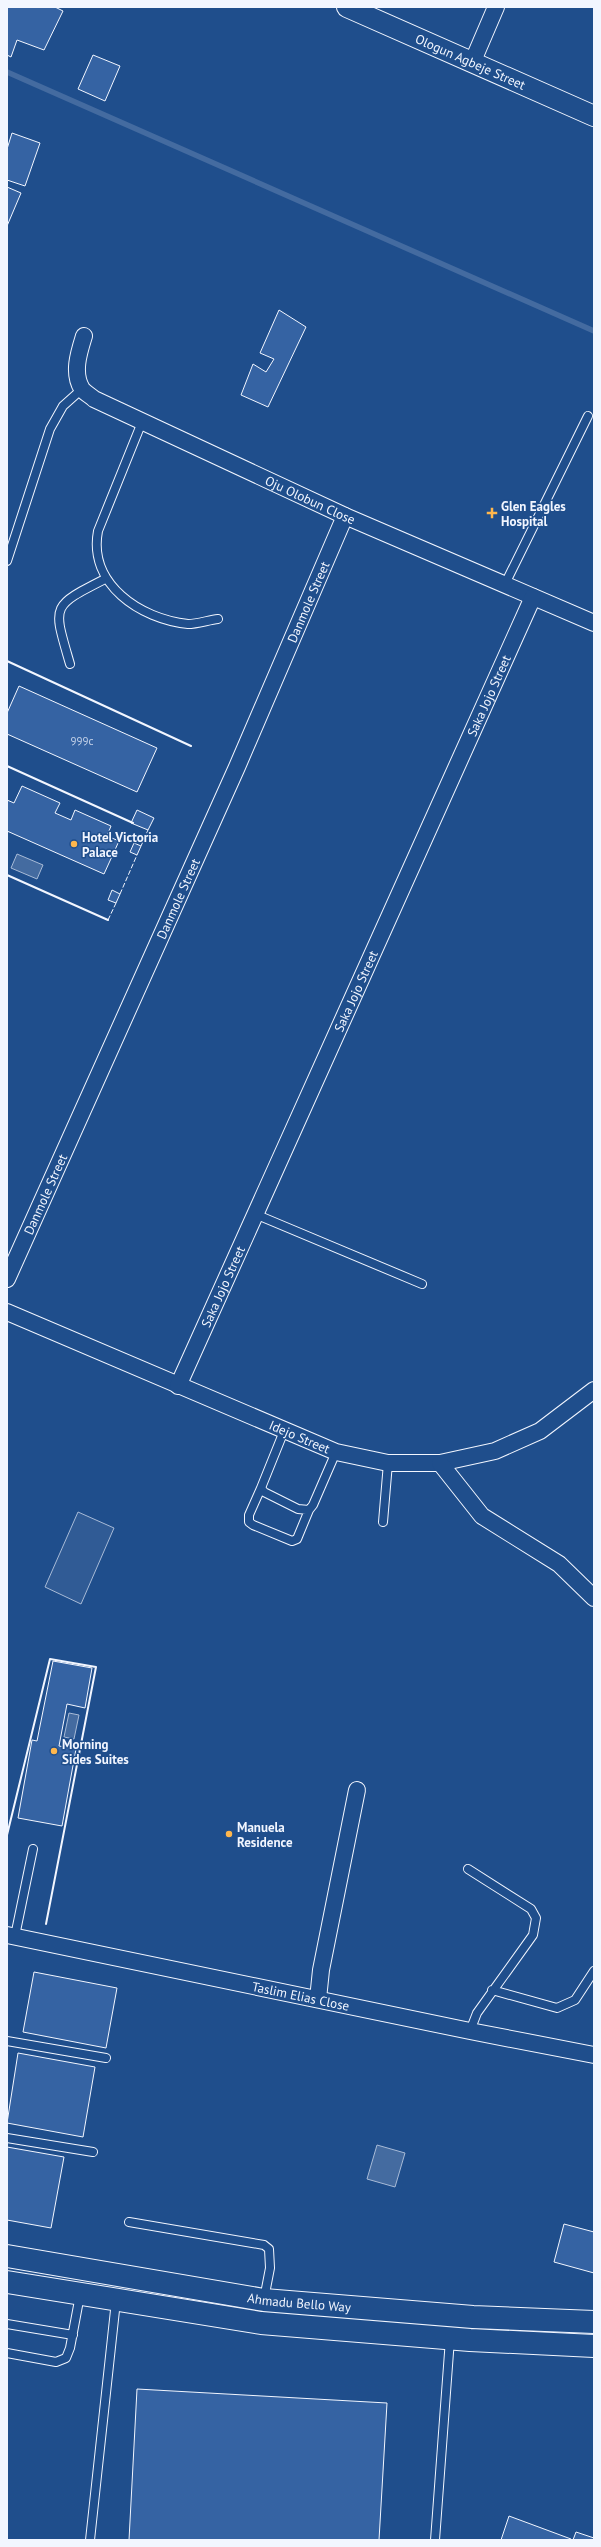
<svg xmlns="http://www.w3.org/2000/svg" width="601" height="2547" viewBox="0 0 601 2547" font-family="'PT Sans',sans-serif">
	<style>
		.built { fill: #305b95; stroke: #a8bbd7 }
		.water { fill: #446ba0; stroke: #a8bbd7 }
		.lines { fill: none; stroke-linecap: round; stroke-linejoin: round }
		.stream { stroke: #446ba0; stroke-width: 5.5 }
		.building { fill: #3563a3; stroke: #f2f6ff }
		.service-casing { stroke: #f2f6ff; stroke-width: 10 }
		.minor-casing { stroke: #f2f6ff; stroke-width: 18 }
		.tertiary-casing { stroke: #f2f6ff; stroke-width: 22 }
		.trunk-casing { stroke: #f2f6ff; stroke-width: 24 }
		.service { stroke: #1f4e8c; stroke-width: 8 }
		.minor { stroke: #1f4e8c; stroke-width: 16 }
		.tertiary { stroke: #1f4e8c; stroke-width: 20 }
		.trunk { stroke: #1f4e8c; stroke-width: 22 }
		.fence { stroke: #f2f6ff; stroke-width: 1; stroke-dasharray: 5 2; stroke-linecap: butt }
		.wall { stroke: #f2f6ff; stroke-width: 2 }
		.poi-dot { fill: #ffb74d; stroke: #1f4e8c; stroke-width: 1.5 }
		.labels { text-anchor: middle; stroke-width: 3; stroke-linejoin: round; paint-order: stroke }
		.number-label { font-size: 11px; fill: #c3d1e8 }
		.street-label { font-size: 13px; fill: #f2f6ff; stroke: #1f4e8c }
		.poi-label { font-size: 13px; font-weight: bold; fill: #f2f6ff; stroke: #1f4e8c; text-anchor: start }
	</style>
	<rect width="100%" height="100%" fill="#1f4e8c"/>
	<!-- built -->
	<path class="built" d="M78,1512L114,1528L81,1604L45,1587Z"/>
	<!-- water -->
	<path class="water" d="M17,854L43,865L37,879L11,868Z
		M69,1713L79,1715L74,1739L64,1737Z
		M377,2145L405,2153L395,2187L367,2179Z"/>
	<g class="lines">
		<!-- stream -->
		<path class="stream" d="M7,72L594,331"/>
	</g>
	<!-- building -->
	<path class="building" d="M7,7H55L63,11L44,50L17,40L11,57L7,55Z
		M93,55L120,66L105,101L78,89Z
		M12,133L40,143L25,186L7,180V149Z
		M7,187L21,193L7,226Z
		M279,310L306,327L268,407L241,395L253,364L266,372L274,359L260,353Z
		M19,686L157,748L137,792L7,734V713Z
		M22,786L60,803L55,813L71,820L75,810L111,826L107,836L119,841L104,874L7,831V800L14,803Z
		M137,810L154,818L148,830L131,823Z
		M134,843L141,846L137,855L130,852Z
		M112,890L120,894L116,903L108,900Z
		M53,1661L92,1668L85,1708L67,1704L59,1746L76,1749L62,1826L18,1818L32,1740L37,1741Z
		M34,1972L117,1988L106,2048L23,2032Z
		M18,2053L95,2067L83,2137L7,2123Z
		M7,2147L64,2157L51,2228L7,2220Z
		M564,2224L594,2232V2273L554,2262Z
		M137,2389L387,2403L379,2540H129Z
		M509,2516L571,2539L570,2540H501Z
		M576,2532L594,2538V2540H573Z"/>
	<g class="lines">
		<!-- service casing -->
		<g class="service-casing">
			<path id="service" d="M142,422L98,531C88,584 140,619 188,624C197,624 209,620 218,619
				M7,561L50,429L63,406L82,389
				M505,584L588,416
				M70,664C53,605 50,607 105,579
				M255,1214L422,1284
				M284,1431L261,1488L264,1492L298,1509L309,1510L313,1505L336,1452
				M261,1488L249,1515V1522L253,1525L292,1541L297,1539L309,1510
				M383,1522L388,1463
				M468,1869L531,1909L536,1918L533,1935L477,2013L470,2031
				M15,1936L33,1849
				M492,1990L557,2008L575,2000L594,1971
				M7,2041L106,2058
				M7,2138L93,2152
				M129,2222L264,2245L269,2249L270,2268L264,2299
				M7,2324L73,2335
				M7,2353L56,2362L66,2358L70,2348L80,2295
				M90,2540L116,2301
				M435,2540L450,2339"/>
		</g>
		<!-- minor casing -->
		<g class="minor-casing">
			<g id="minor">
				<path d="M472,63L496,7"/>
				<path id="s1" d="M84,336C79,352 72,373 82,389C85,393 91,396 94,399L345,516L594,623"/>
				<path id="s2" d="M7,1279L237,767L345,516"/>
				<path id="s3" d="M7,1312L336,1452L388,1463H440L495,1451L540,1431L594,1390"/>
				<path id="s4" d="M178,1386L533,597"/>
				<path d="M440,1463L482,1516L559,1564L594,1598"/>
				<path id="s5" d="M7,1935L470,2031L594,2055"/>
				<path d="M318,1999L321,1970L357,1790"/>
			</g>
		</g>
		<!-- tertiary casing -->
		<g class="tertiary-casing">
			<g id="tertiary">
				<path id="s6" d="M347,7L594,116"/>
			</g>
		</g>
		<!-- trunk casing -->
		<g class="trunk-casing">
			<g id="trunk">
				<path id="s7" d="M7,2256L264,2300L473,2317L594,2322"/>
				<path d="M7,2282L261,2323L470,2340L594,2346"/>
			</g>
		</g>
		<!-- service -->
		<use href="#service" class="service"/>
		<!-- minor -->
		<use href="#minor" class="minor"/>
		<!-- tertiary -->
		<use href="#tertiary" class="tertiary"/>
		<!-- trunk -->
		<use href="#trunk" class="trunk"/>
		<!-- fence -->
		<path class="fence" d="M141,846L148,830
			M120,894L137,855
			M108,920L116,903"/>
		<!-- wall -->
		<path class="wall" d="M7,661L191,746
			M7,766L133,823
			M7,875L108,920
			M7,1835L50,1659L96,1667L46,1924"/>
	</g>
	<!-- markers -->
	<g class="poi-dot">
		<path d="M490 507h4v4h4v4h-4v4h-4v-4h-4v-4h4z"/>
		<circle cx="74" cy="844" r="4"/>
		<circle cx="54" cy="1751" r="4"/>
		<circle cx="229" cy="1834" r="4"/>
	</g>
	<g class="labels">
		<!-- number labels -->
		<g class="number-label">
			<text x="82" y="745">999c</text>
		</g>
		<!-- street labels -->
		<g class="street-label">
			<text dy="5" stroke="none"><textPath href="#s6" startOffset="135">Ologun Agbeje Street</textPath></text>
			<text dy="5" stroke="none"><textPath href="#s1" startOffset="309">Oju Olobun Close</textPath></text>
			<text dy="5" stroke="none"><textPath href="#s2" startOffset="741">Danmole Street</textPath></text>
			<text dy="5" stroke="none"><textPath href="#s4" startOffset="757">Saka Jojo Street</textPath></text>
			<text dy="5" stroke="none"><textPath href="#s2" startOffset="417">Danmole Street</textPath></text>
			<text dy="5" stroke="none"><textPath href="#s4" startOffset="433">Saka Jojo Street</textPath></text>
			<text dy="5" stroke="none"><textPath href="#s2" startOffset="93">Danmole Street</textPath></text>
			<text dy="5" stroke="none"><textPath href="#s4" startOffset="109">Saka Jojo Street</textPath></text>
			<text dy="5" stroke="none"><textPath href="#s3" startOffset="318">Idejo Street</textPath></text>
			<text dy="5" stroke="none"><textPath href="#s5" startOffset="300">Taslim Elias Close</textPath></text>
			<text dy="5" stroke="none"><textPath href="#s7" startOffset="296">Ahmadu Bello Way</textPath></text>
		</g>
		<!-- poi labels -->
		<g class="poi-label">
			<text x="501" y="511">Glen Eagles<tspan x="501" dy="15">Hospital</tspan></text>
			<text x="82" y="842">Hotel Victoria<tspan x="82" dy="15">Palace</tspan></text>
			<text x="62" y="1749">Morning<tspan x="62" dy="15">Sides Suites</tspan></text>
			<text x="237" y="1832">Manuela<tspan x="237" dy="15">Residence</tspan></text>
		</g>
	</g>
	<!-- border -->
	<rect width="601" height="2547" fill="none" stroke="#f2f6ff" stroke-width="16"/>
</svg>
